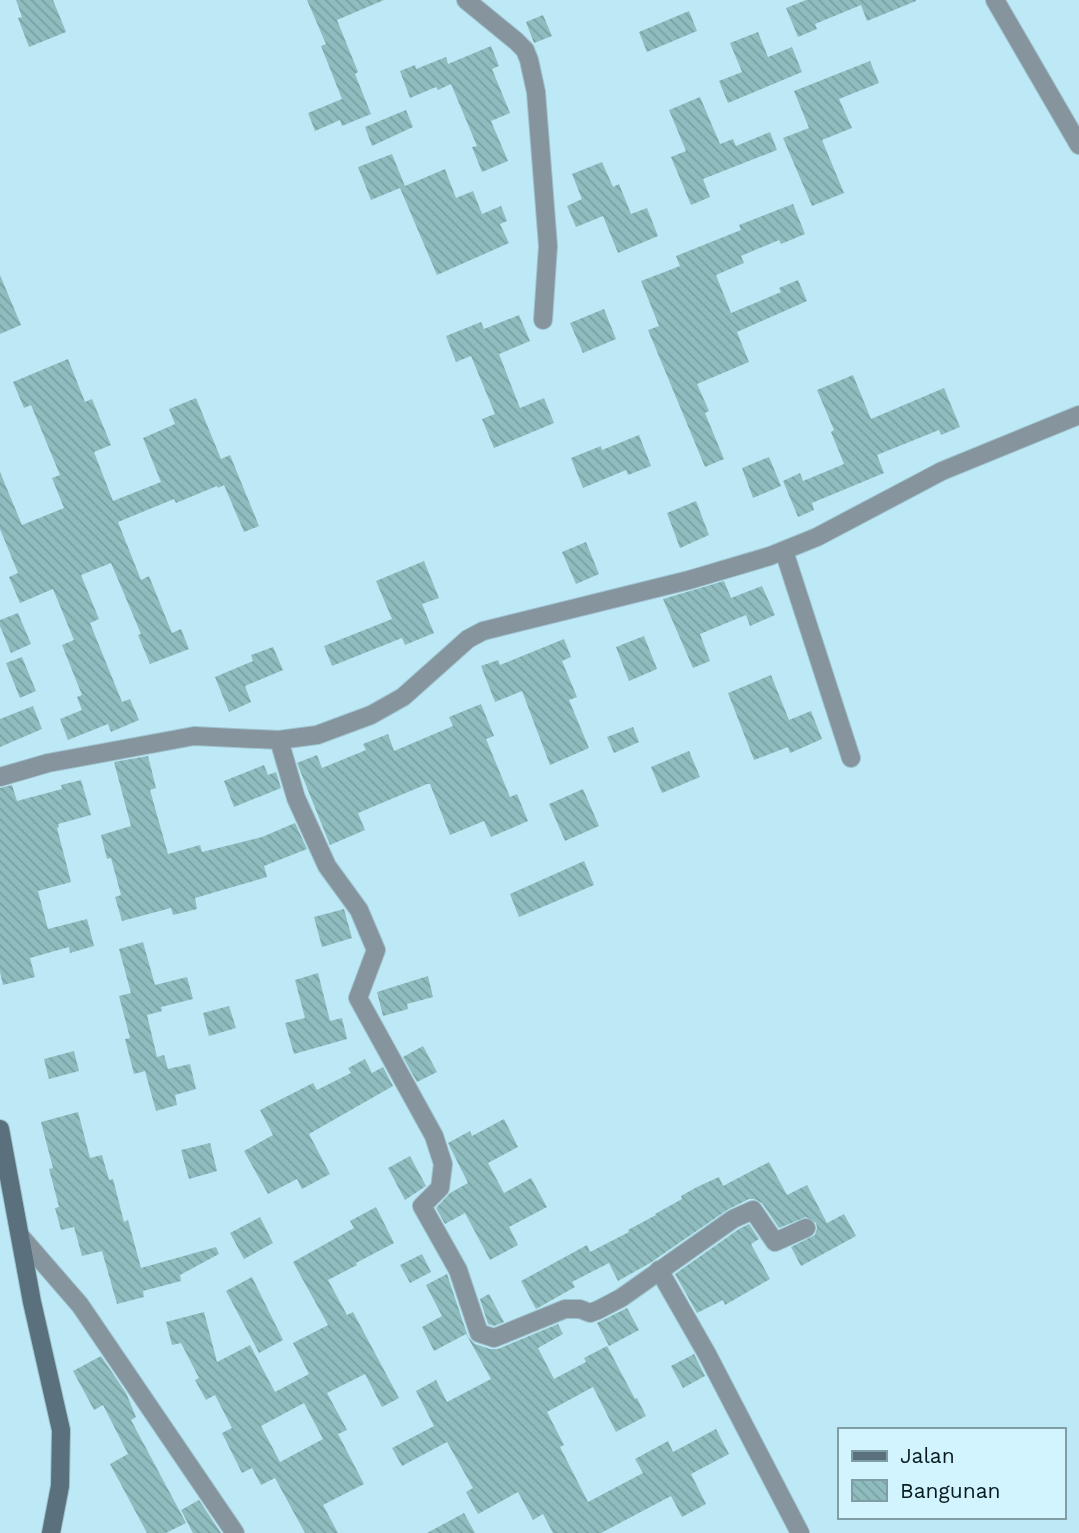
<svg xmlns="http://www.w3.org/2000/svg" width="1079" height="1533" viewBox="0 0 1079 1533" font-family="'Work Sans',sans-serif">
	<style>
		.building { fill: url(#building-back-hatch); fill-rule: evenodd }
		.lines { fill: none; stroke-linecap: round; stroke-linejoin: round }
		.street-casing { stroke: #9dc3ce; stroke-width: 20 }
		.secondary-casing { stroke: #9dc3ce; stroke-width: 20 }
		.street { stroke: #86949d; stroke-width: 18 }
		.secondary { stroke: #5b707d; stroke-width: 18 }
	</style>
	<defs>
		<pattern id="building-back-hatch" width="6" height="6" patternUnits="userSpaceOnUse" patternTransform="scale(1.75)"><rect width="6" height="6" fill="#8fbcbe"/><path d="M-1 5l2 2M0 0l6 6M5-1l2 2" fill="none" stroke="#7aa1a3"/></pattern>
	</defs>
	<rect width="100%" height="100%" fill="#bde8f5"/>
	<!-- building -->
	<path class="building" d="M16,0H53L66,32L29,47L18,18L22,17Z
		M307,0H384L337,20L358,72L355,74L371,114L342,126L340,120L315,131L308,113L342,99L321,46L326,44Z
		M806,0H916V1L867,21L861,5L815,24L817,29L798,37L786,8Z
		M689,11L697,31L647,52L639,32Z
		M543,15L552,36L534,43L526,22Z
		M758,32L768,57L792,47L802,72L728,103L719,81L742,72L730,43Z
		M491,46L499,66L492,69L510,113L491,121L508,161L482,172L472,147L477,146L451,84L438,90L436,87L410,98L400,71L415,65L416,69L446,57L448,64Z
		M870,61L879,83L839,99L852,128L822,140L844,193L812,206L783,138L809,128L794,91Z
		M700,97L720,144L733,139L736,146L770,132L777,150L703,179L710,197L691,205L671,157L686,151L669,110Z
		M406,110L413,127L372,146L365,127Z
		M392,154L405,186L445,169L456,198L473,191L482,214L501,206L507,221L500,224L509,243L437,275L400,188L371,200L358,167Z
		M602,162L613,187L619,184L631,214L647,208L658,236L618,253L603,216L576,227L567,206L582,199L572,174Z
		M793,204L805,234L781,244L779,240L741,256L744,263L716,275L731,313L781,292L779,288L798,280L807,301L737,332L749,362L697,384L709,411L705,413L724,459L705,467L648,330L659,326L641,281L680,266L676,256L741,230L739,225Z
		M0,275L21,325L0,334Z
		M604,309L616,339L583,353L570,323Z
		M519,315L530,341L499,354L520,408L544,398L554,423L494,448L482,419L495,414L471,356L456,362L446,336L481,322L484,329Z
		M68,359L85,402L92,399L111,445L94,452L113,501L161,482L143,438L175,424L169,409L196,398L221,459L230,455L259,526L244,532L224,485L218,488L217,486L176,503L174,499L118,522L141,580L149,576L172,633L181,629L189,649L150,664L138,635L141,634L111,563L81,575L99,619L90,623L122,702L130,699L139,720L111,732L108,724L68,740L60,719L82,710L77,697L82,695L62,645L74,640L53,589L20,603L9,577L18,573L0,529V472L22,525L64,508L52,478L60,475L31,405L24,408L13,382Z
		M853,375L871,419L944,388L960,427L941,435L939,430L877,455L884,473L812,503L814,510L798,517L783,481L800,473L803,481L844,464L831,432L834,430L817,390Z
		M639,435L651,466L628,475L626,470L583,488L571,458L601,446L602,450Z
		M769,457L781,486L753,498L742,468Z
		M696,501L709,535L680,548L667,513Z
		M586,542L599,574L576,584L562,552Z
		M424,561L439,598L422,604L434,633L405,645L402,638L332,666L324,646L392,619L376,581Z
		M724,581L731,598L762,586L775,615L750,626L746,615L700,634L710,661L693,668L663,599Z
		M18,613L31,644L11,653L0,626V620Z
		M644,636L657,669L629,681L616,647Z
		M564,639L571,657L562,661L577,697L569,700L589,748L550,765L522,691L495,702L481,666L498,660L500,665Z
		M273,647L283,670L245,686L251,702L229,712L215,677L253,661L251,655Z
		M22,657L36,691L20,698L6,663Z
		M771,675L789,720L811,711L822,739L790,753L788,747L754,760L728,693Z
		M481,704L494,736L486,739L510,797L517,794L528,821L491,837L484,821L450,835L430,784H427L358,813L365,830L330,845L297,763L317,755L322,768L366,750L363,744L388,734L394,751L453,726L449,717Z
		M33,706L42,729L0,747V719Z
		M633,727L639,742L614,753L607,737Z
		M689,751L700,777L662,793L651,767Z
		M148,756L156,788L150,790L168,854L200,845L202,852L262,837L295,823L307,849L264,866L267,877L195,898L197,909L173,915L171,908L122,921L115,897L121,895L111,858L107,859L101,835L131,826L114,762Z
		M264,765L268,775L276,772L281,788L234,807L224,781Z
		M81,780L91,815L58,824L59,827L57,828L71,882L38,891L48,929L87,919L94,946L70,953L69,947L30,958L35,977L3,985L0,972V788L12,785L17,801L62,789L61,785Z
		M583,789L599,826L565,841L549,804Z
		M584,861L594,885L519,917L510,894Z
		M344,909L352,938L322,947L314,917Z
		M143,942L155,985L187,977L193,999L161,1007L162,1011L147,1015L157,1057L164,1055L168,1069L190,1064L196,1089L175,1095L177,1105L156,1111L145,1071L134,1074L125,1039L130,1038L119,996L131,993L119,949Z
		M318,973L330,1021L342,1018L347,1039L294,1054L285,1023L305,1018L295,980Z
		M428,976L433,997L407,1004L408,1009L383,1016L377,992Z
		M229,1006L236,1028L209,1036L203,1013Z
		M423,1046L437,1072L417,1082L403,1057Z
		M74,1051L79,1071L49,1079L44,1059Z
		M365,1059L372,1073L383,1067L393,1086L309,1134L330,1174L302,1189L297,1179L268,1194L244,1151L273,1135L260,1110L313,1083L317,1090L351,1073L348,1068Z
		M78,1112L90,1158L102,1155L109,1180L113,1179L124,1222L128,1220L141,1268L216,1247L219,1254L180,1275L181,1281L143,1291L144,1297L117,1304L102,1251L82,1256L74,1227L61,1230L55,1208L59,1207L49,1169L53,1168L41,1122Z
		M504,1119L518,1147L488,1163L504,1193L531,1178L547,1207L509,1227L518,1245L490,1260L465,1213L445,1224L436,1208L450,1193L468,1183L448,1143L470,1131L472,1136Z
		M210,1143L217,1171L189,1179L181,1150Z
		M410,1156L426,1186L405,1200L388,1168Z
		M769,1162L787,1195L807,1185L827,1223L844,1214L856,1236L801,1266L791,1247L815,1235L817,1228L816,1223L806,1217L779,1228L762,1203L754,1199H749L727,1210L650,1263L618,1281L609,1263L572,1282L575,1287L536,1309L521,1281L587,1245L590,1252L629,1232L628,1230L656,1215L655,1214L682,1199L681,1196L697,1187L719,1177L723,1186Z
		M376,1207L394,1243L356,1263L357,1265L328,1280L347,1315L353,1312L399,1398L382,1407L365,1374L327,1393L347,1430L338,1434L364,1484L323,1505L338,1533H305L275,1478L261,1485L252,1468L242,1473L222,1433L232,1428L215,1395L206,1400L195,1380L199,1378L181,1343L172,1345L166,1322L204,1312L217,1362L250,1345L275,1392L309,1374L293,1343L328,1325L293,1262L354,1228L350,1221ZM304,1403L323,1439L280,1462L261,1426Z
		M260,1217L273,1243L244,1259L230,1233Z
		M749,1224L759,1239L751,1244L770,1279L725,1305L723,1300L697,1313L675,1274L739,1229Z
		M422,1254L431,1272L410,1283L400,1265Z
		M447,1274L468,1337L475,1344L490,1349H498L558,1324L563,1334L538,1348L554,1379L586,1362L584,1358L607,1346L635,1399L637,1398L646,1416L616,1432L593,1387L547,1412L564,1445L560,1447L588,1502L643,1473L635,1459L668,1441L673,1452L716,1429L729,1454L691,1474L706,1504L682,1517L671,1496L601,1533H553L543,1514L533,1520L518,1492L478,1514L466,1492L473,1488L447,1442L402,1466L392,1448L434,1426L416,1391L436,1380L447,1402L491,1379L466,1334L434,1351L422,1327L442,1316L426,1285Z
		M252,1277L283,1340L259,1353L226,1291Z
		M489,1294L504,1322L494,1326L488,1324L480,1299Z
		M627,1308L639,1330L609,1346L597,1323Z
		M694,1354L705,1376L683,1388L671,1366Z
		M101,1356L126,1393L136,1417L131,1420L186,1523L166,1533H147L110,1464L128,1454L103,1405L94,1410L73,1371Z
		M199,1500L221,1533H193L181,1510Z
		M464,1513L475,1533H427Z"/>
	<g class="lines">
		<!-- street casing -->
		<g class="street-casing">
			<path id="street" d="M466,0L516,41L525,50L529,60L536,92L548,246L543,320
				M995,0L1079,145
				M784,551L851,758
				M279,740L296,798L327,866L359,910L376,950L358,998L434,1136L443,1164L440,1188L422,1206L458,1270L479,1333L494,1338L565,1309H580L590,1313L598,1310L621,1298L733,1219L753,1210L775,1242L806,1228
				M0,777L48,763L194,736L279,740L317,735L371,715L403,697L468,639L483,631L689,580L770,556L817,537L942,471L1079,415
				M21,1237L80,1305L235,1533
				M659,1270L707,1354L800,1533"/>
		</g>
		<!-- secondary casing -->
		<g class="secondary-casing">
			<path id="secondary" d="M0,1129L32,1302L61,1430L60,1486L51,1533"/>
		</g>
		<!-- street -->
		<use href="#street" class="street"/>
		<!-- secondary -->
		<use href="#secondary" class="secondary"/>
	</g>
	<!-- legend -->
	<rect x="838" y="1428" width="228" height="91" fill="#d1f4fe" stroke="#819da4" stroke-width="2"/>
	<rect x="852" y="1451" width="35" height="10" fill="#5b707d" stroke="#819da4" stroke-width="2"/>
	<text x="900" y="1463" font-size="21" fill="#091a1e">Jalan</text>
	<rect x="852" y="1480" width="35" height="21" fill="url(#building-back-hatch)" stroke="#819da4" stroke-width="2"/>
	<text x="900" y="1498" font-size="21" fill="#091a1e">Bangunan</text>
</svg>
